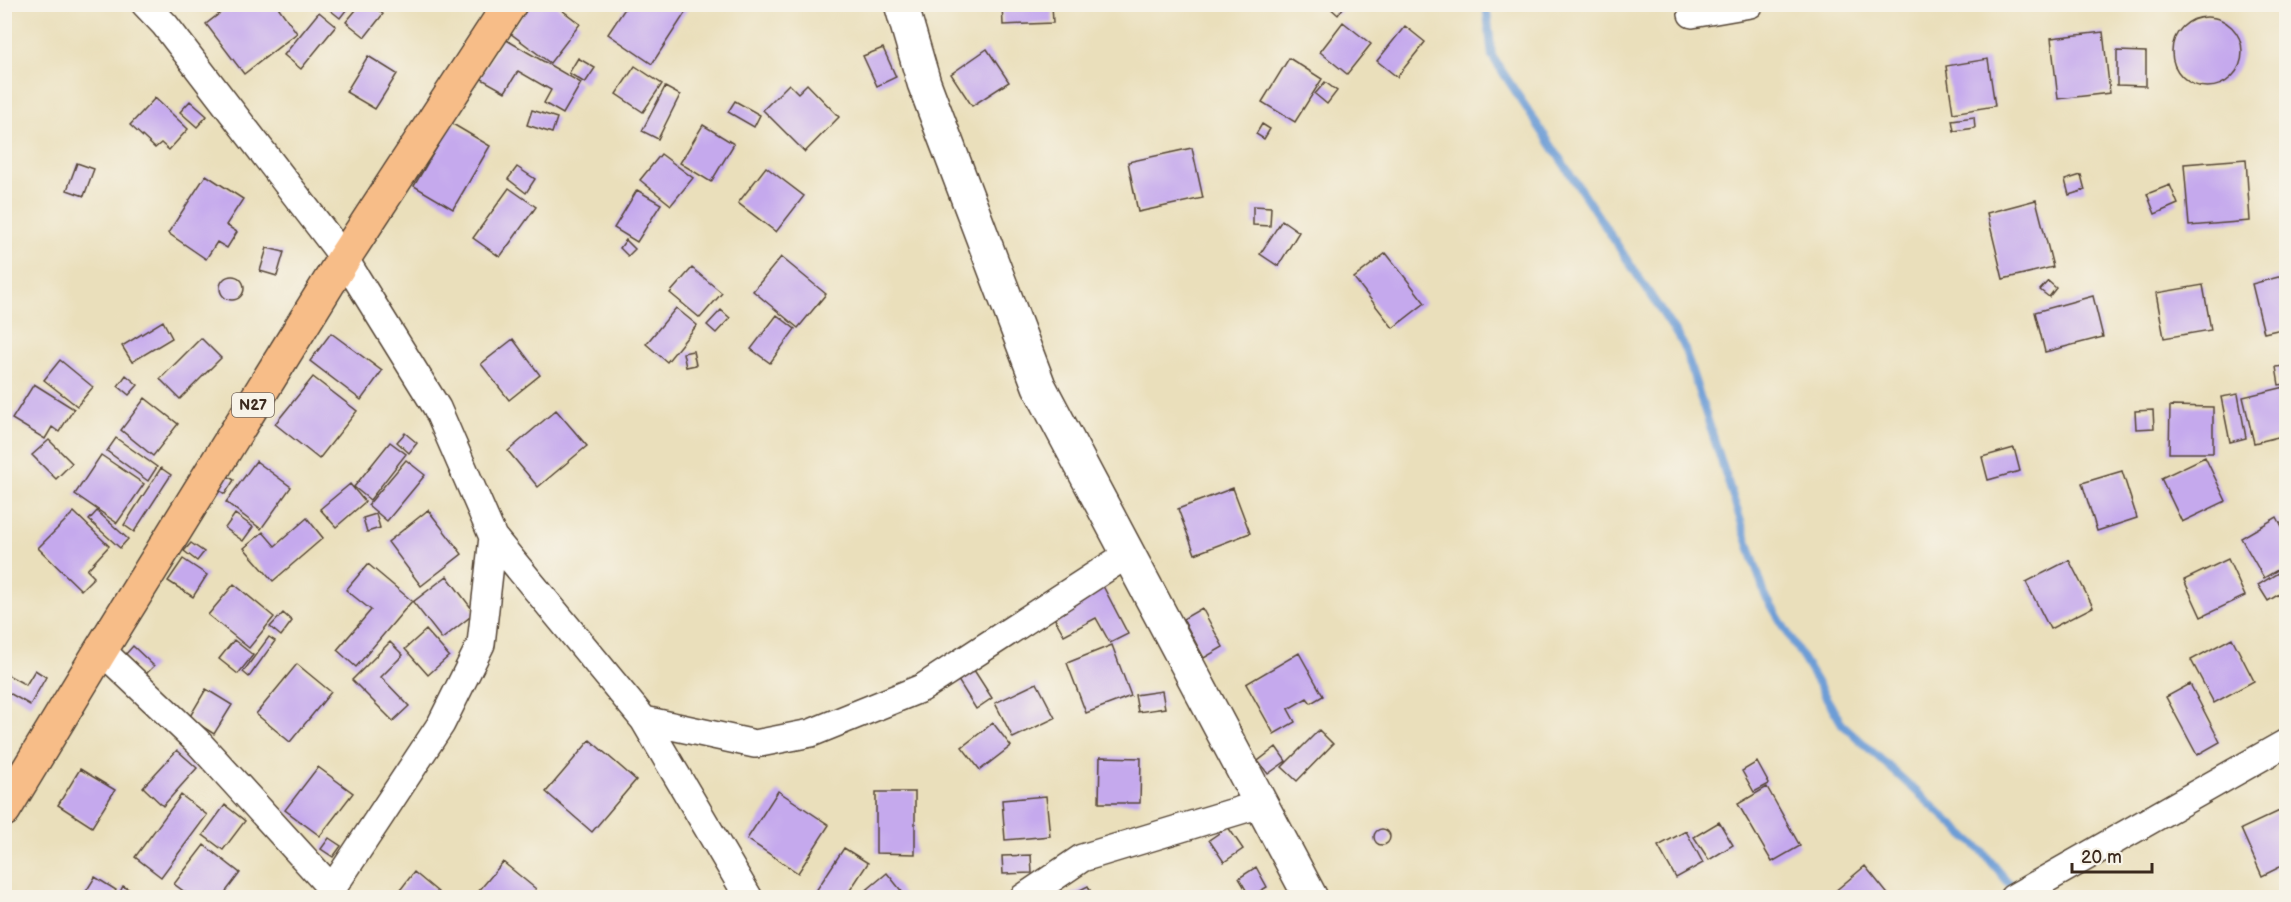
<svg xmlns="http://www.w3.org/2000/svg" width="2291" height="902" viewBox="0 0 2291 902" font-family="'Balsamiq Sans',sans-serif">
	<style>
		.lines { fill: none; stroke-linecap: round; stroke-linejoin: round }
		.stream { stroke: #6d9dd6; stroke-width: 8 }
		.building { fill: #c5a9ed }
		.minor-casing { stroke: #554536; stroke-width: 30 }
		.tertiary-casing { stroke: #554536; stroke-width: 36 }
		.primary-casing { stroke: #554536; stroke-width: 36 }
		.minor { stroke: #fff; stroke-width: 27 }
		.tertiary { stroke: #fff; stroke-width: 33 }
		.primary { stroke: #f7bd88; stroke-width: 33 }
		.labels { text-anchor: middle; stroke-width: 6; stroke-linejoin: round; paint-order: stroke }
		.shield { fill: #f7f3e8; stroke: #73665b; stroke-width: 1.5 }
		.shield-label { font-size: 15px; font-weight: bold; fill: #3b2a1e }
	</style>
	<rect width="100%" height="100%" fill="#f7f3e8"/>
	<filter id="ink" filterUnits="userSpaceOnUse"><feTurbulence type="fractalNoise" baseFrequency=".0167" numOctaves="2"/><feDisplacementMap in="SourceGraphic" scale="12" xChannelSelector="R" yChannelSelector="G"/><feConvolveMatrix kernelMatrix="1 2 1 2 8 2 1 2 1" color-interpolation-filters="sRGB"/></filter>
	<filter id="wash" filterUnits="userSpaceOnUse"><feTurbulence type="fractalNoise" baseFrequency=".008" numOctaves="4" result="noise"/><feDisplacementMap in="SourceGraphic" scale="24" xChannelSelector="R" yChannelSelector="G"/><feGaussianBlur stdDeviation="1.35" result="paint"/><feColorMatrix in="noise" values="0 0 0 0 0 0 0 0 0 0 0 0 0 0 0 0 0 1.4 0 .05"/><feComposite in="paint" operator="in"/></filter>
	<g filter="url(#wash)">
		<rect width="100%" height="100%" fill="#eadfbb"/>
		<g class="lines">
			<!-- stream -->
			<path class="stream" d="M1486,4L1492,56L1683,344L1765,595L1842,724L1983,852L2017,893"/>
		</g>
		<g id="blocks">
			<!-- building -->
			<path class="building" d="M232,4H276L297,33L244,74L206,24Z
				M361,4H371L383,14L365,37L346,22Z
				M531,4H554L580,24L550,63L510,33Z
				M628,4H691L652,64L608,34Z
				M1002,4H1052L1053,23L1003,25Z
				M1326,4H1346L1338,15Z
				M327,5H350L340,18L325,6Z
				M319,12L336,26L301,69L284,55Z
				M2172 52a35 35 0 1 1 70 0a35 35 0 1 1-70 0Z
				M1343,22L1371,44L1347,74L1320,52Z
				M1405,26L1425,42L1397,77L1377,61Z
				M2103,32L2110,93L2058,99L2051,38Z
				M503,38L581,83L563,114L544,103L551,90L518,71L505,92L480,78Z
				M883,48L896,77L877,86L863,56Z
				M987,49L1009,82L972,106L951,74Z
				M2117,51L2146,52V86L2117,85Z
				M368,56L397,74L375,109L346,92Z
				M578,58L595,68L585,83L569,73Z
				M1289,58L1322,79L1295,122L1262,102Z
				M1988,59L1995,106L1953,113L1946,66Z
				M635,66L662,84L643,112L616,94Z
				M1325,82L1337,91L1327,104L1315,94Z
				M789,84L798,93L807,84L839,117L805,152L763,110Z
				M665,87L680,95L658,139L642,131Z
				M155,98L188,129L169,150L161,143L155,148L130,125Z
				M190,101L207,116L197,127L180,112Z
				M735,101L760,115L754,127L728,112Z
				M532,110L557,118L552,133L527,125Z
				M1974,117L1975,128L1954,131L1952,120Z
				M451,123L490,146L453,209L414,186Z
				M1262,124L1270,129L1264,139L1256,134Z
				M703,125L734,144L711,182L680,163Z
				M1192,148L1203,198L1138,212L1128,162Z
				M661,154L693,178L671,205L640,180Z
				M2246,159L2250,221L2189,226L2184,164Z
				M77,163L94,169L84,196L67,190Z
				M517,167L535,179L526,193L508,179Z
				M766,167L804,196L776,232L738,203Z
				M206,175L243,199L226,225L237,232L227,248L217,242L206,259L168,233Z
				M2081,175L2085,190L2069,195L2065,180Z
				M2170,185L2178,204L2155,214L2147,194Z
				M509,188L536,207L500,257L473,238Z
				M637,190L661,204L637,242L614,228Z
				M2036,200L2053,267L2003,279L1987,213Z
				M1253,206L1271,207L1270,226L1253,225Z
				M1282,220L1299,232L1278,266L1260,254Z
				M626,240L635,249L628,256L620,248Z
				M267,248L284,252L277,276L260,271Z
				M1386,253L1425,303L1393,328L1354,278Z
				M781,257L826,294L798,328L753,291Z
				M692,268L722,293L700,318L670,293Z
				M2286,275V328L2264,333L2252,284Z
				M220 288a12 12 0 1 1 24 0a12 12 0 1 1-24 0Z
				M2048,281L2056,288L2049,297L2040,290Z
				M2203,285L2211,330L2164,338L2156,293Z
				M2093,296L2103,337L2045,352L2035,312Z
				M676,308L697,325L667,362L646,344Z
				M721,310L730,318L716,333L707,325Z
				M777,315L795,329L770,363L751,349Z
				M163,321L172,338L132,362L122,346Z
				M331,333L382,371L361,400L310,361Z
				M201,338L221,358L180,399L160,379Z
				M513,339L540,375L509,400L481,364Z
				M693,351L696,365L686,367L683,353Z
				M60,360L93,387L77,406L44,380Z
				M2286,366V384L2279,385L2276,367Z
				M126,375L138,385L129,395L118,386Z
				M313,377L357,411L319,459L275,424Z
				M34,384L74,409L59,432L52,427L45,439L12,419Z
				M2285,387L2286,395V435L2254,443L2243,397Z
				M2238,394L2246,438L2230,442L2221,397Z
				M145,398L178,424L153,456L121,430Z
				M2170,406L2213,407V453H2169Z
				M556,410L587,446L538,487L508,451Z
				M2153,410L2154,428L2136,429L2135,411Z
				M405,433L417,443L409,453L397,442Z
				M116,438L157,467L148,481L107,451Z
				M49,440L72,463L56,479L32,455Z
				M390,442L406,454L370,500L354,487Z
				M2014,448L2020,471L1988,480L1982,457Z
				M101,455L144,484L117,523L75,494Z
				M2205,457L2226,501L2182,522L2161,478Z
				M406,460L425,475L387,521L368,505Z
				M256,461L291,487L261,529L226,502Z
				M161,468L171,475L134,532L124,525Z
				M2122,471L2137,518L2097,531L2082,483Z
				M226,475L234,480L225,494L217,489Z
				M350,484L365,502L336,527L320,509Z
				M1233,488L1250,533L1195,554L1178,509Z
				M428,510L462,554L421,586L388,542Z
				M97,511L128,539L120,548L89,520Z
				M74,512L109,546L87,570L94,577L81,590L38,548Z
				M235,514L253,527L243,541L225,528Z
				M376,514L380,528L367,532L363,518Z
				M2277,517L2286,534V565L2264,578L2241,538Z
				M307,518L323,538L273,581L244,548L263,532L275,546Z
				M191,543L204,552L197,561L184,551Z
				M183,559L207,575L193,597L168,581Z
				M2228,559L2245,596L2201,617L2184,580Z
				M2069,560L2093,607L2050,629L2026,582Z
				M368,564L412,601L356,667L337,650L371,610L346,590Z
				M2286,568V590L2268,601L2258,585Z
				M447,576L475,613L442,639L413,602Z
				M234,584L274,617L249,648L208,615Z
				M1103,586L1128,634L1110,643L1096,618L1064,635L1052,614Z
				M1202,608L1223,647L1204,658L1183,619Z
				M283,613L292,621L281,636L270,627Z
				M426,630L449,656L428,675L405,649Z
				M269,637L275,641L249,677L243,672Z
				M2232,638L2254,681L2214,703L2191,660Z
				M234,640L253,655L238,674L219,659Z
				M390,642L403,655L381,677L409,706L393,721L352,680Z
				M1112,645L1131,696L1086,713L1067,663Z
				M133,646L154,666L145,675L125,655Z
				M1299,653L1323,696L1311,703L1307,698L1288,709L1295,722L1274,734L1246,684Z
				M297,664L331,692L290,742L256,714Z
				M972,667L992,698L976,709L956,677Z
				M35,670L46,677L30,705L4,690V680L8,675L26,685Z
				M1037,683L1055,718L1013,738L995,703Z
				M2190,684L2220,742L2197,755L2166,697Z
				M206,689L232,705L214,734L189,718Z
				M1162,691L1165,708L1138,712L1135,695Z
				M993,723L1011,746L980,770L962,747Z
				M1319,730L1333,744L1297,781L1282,767Z
				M590,740L636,780L592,832L546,792Z
				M1276,747L1286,761L1268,774L1258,761Z
				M177,750L197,768L163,806L143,787Z
				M1100,757L1141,758L1140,803H1099Z
				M1757,762L1769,784L1754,792L1742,771Z
				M318,767L353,793L320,836L285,810Z
				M80,769L115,790L92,827L58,805Z
				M1767,787L1800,846L1772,862L1738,804Z
				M778,791L829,825L798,873L747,839Z
				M876,792H915V854L876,853Z
				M181,795L207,815L161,877L135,857Z
				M1046,796L1050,836L1005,840L1002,800Z
				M225,805L245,821L223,850L203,835Z
				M2286,808V864L2262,876L2241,829Z
				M1719,822L1733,845L1709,860L1694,837Z
				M1228,827L1243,849L1224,862L1209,840Z
				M1374 837a8 8 0 1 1 16 0a8 8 0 1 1-16 0Z
				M1686,831L1703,863L1676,878L1658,846Z
				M329,838L341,846L333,857L321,849Z
				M204,845L240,873L221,898H193L174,884Z
				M844,848L868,863L845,898H820L814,894Z
				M1031,855L1032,873L1003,874L1002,856Z
				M503,862L536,889L529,898H473Z
				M1865,866L1891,898H1827Z
				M1256,867L1267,887L1250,897L1239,878Z
				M414,872L438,892L433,898H394Z
				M887,873L907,898H857Z
				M95,877L116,890L112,898H82Z
				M123,886L144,898H117Z
				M1088,886L1094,898H1064Z"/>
		</g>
	</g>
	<g filter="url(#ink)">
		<use href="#blocks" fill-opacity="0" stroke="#554536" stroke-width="1.5"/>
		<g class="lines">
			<!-- minor casing -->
			<g class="minor-casing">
				<path id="minor" d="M145,4L165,25L344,258L437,408L493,537L644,720L749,898
					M1692,14L1750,4
					M101,650L197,741L332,889
					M644,720L755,744L811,733L922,688L1128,554
					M326,898L441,724L481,644L493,537
					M1023,898L1082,858L1261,804
					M2013,898L2286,743"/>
			</g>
			<!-- tertiary casing -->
			<g class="tertiary-casing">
				<path id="tertiary" d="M901,4L924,83L1039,386L1311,898"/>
			</g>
			<!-- primary casing -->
			<g class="primary-casing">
				<path id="primary" d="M4,810L101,650L344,258L510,4"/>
			</g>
			<!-- minor -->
			<use href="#minor" class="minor"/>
			<!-- tertiary -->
			<use href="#tertiary" class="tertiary"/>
			<!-- primary -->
			<use href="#primary" class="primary"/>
		</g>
	</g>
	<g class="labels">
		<!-- shield labels -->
		<rect class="shield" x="232" y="393" width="42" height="24" rx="4.5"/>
		<g class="shield-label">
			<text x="253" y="410">N27</text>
		</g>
	</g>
	<!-- margin -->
	<rect width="2291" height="902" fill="none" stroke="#f7f3e8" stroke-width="24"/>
	<!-- scale -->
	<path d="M2072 863v9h80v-9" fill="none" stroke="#3b2a1e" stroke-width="3"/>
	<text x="2081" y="863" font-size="18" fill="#3b2a1e" stroke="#f7f3e8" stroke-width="4.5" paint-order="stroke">20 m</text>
</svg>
